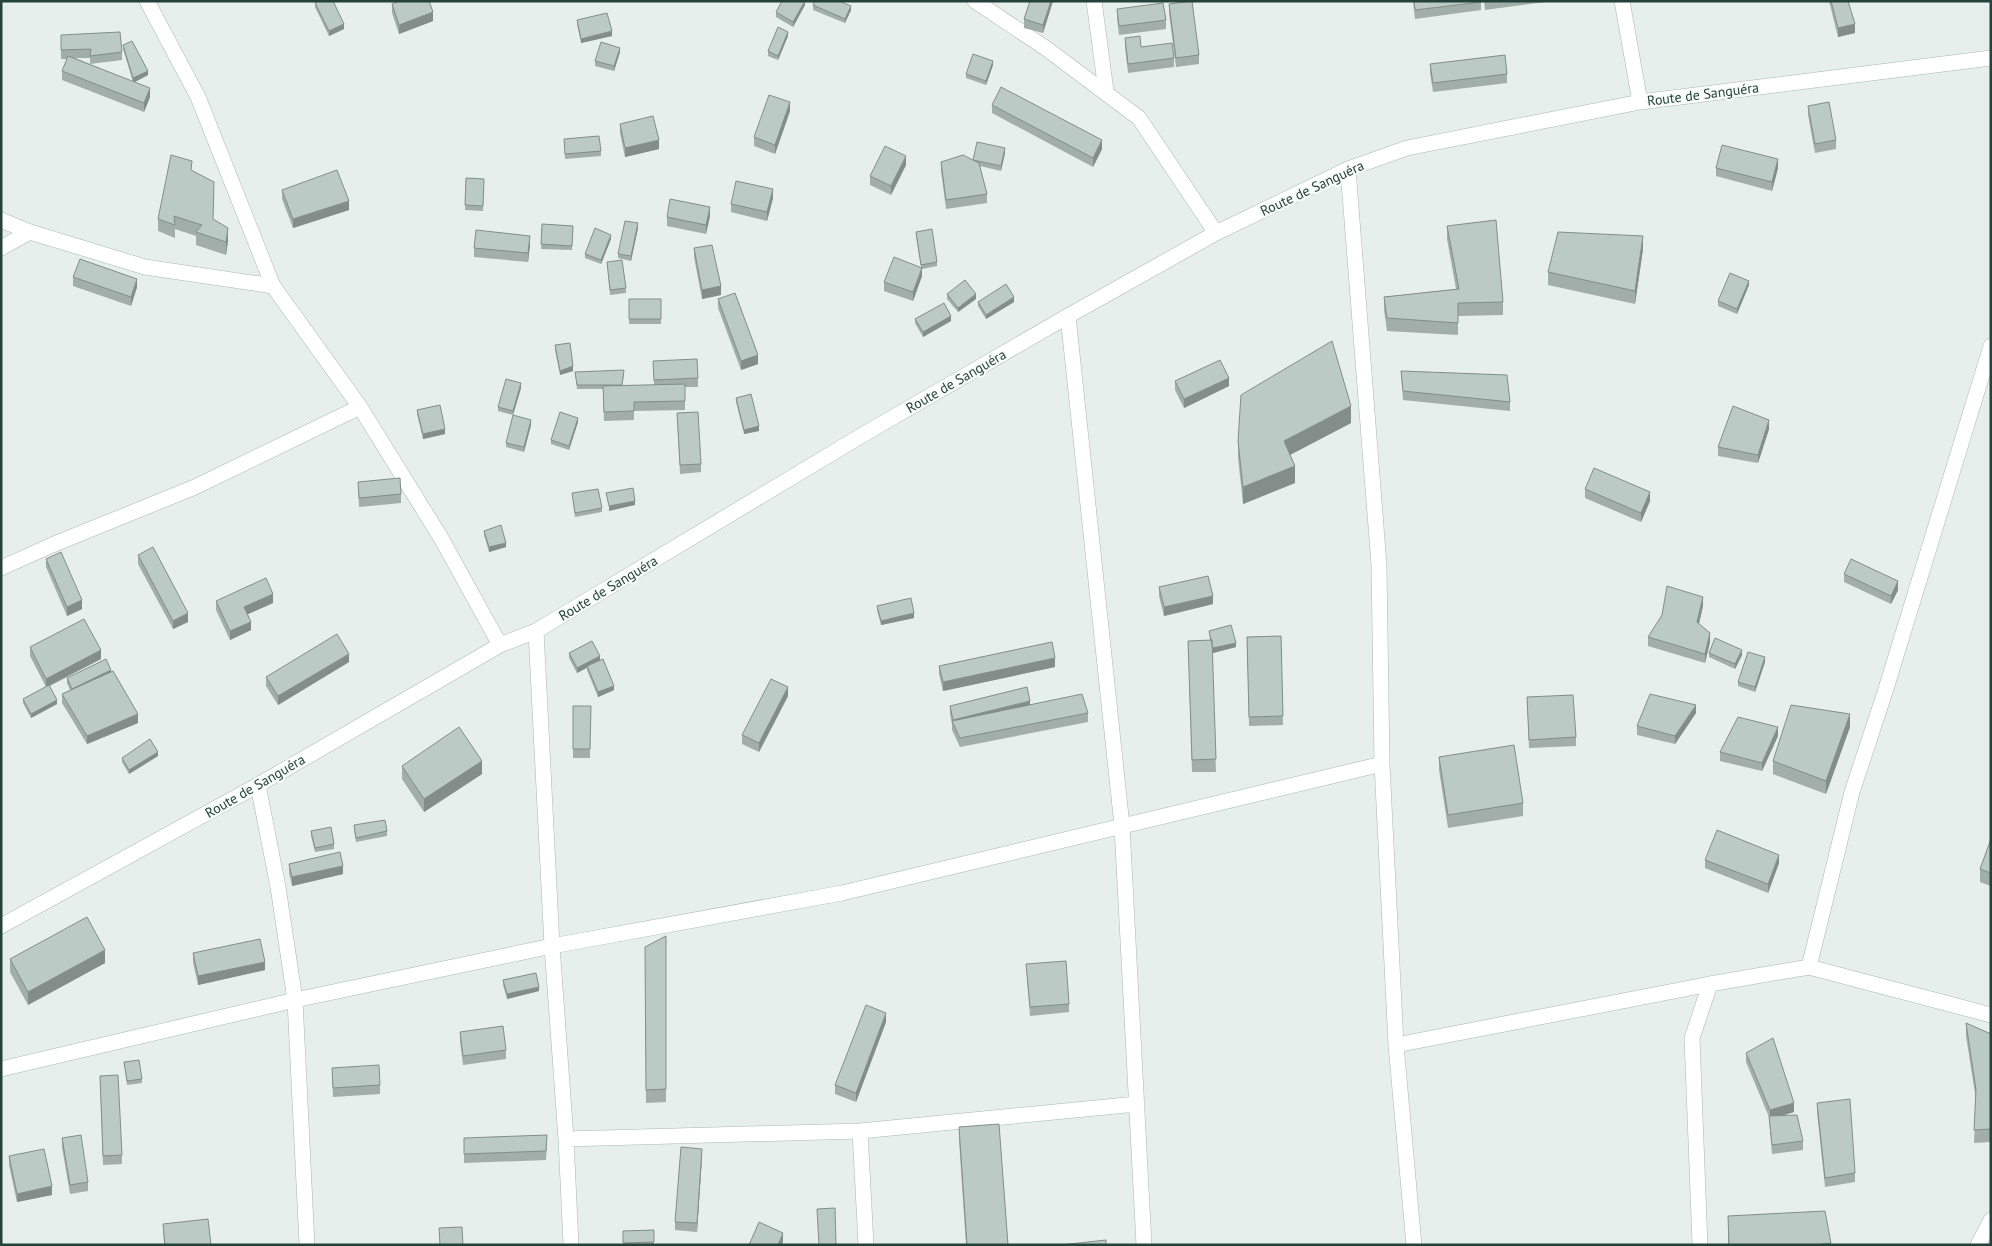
<svg xmlns="http://www.w3.org/2000/svg" width="1992" height="1246" viewBox="0 0 1992 1246" font-family="'PT Sans',sans-serif">
	<style>
		.lines { fill: none; stroke-linecap: round; stroke-linejoin: round }
		.minor-casing { stroke: #a8b8b2; stroke-width: 16 }
		.minor { stroke: #fff; stroke-width: 15 }
		.wall { fill: #a1aea9 }
		.shaded-wall { fill: #838d89 }
		.building { fill: #bbcac4; stroke: #838d89 }
		.labels { text-anchor: middle; stroke-width: 4.5; stroke-linejoin: round; paint-order: stroke }
		.street-label { font-size: 14px; fill: #24423a; stroke: #f7fbf9 }
	</style>
	<rect width="100%" height="100%" fill="#e6efeb"/>
	<g class="lines">
		<!-- minor casing -->
		<g class="minor-casing">
			<path id="minor" d="M147,1L198,97L273,286L360,407L441,538L500,645
				M975,1L1047,49L1139,118L1216,233
				M1094,1L1106,91
				M1622,1L1640,102
				M1348,169L1379,565L1382,764L1396,1045L1414,1245
				M1,220L30,232L145,267L273,286
				M1,248L30,232
				M1068,316L1122,826L1144,1245
				M1,568L52,545L195,487L360,407
				M536,631L552,946L566,1139L571,1245
				M258,785L278,887L295,1000L307,1245
				M1,926L258,785L500,645L536,631L859,437L1068,316L1216,233L1348,169L1407,148L1640,102L1991,58
				M1809,967L1991,1015
				M1396,1045L1710,984
				M1,1069L295,1000L552,946L842,893L1382,764
				M860,1131L866,1245
				M566,1139L860,1131L1137,1104
				M1700,1245L1692,1038L1710,984L1809,967L1852,792L1885,692L1991,346
				M1978,1245L1991,1220"/>
		</g>
		<!-- minor -->
		<use href="#minor" class="minor"/>
	</g>
	<!-- wall -->
	<path class="wall" d="M1030,1H1053L1043,33L1024,28V19Z
		M1413,1H1481V10L1415,19Z
		M1484,1H1553L1485,10Z
		M1829,1H1848L1855,33L1838,37Z
		M315,3L344,29L329,36L315,7Z
		M392,4L433,21L399,34L392,13Z
		M1169,4L1199,55V64L1176,67L1169,13Z
		M805,5L793,27L776,17V12Z
		M813,5L851,10L845,23L813,10Z
		M1117,9L1166,20V29L1119,35L1117,18Z
		M577,20L612,36L581,43L577,24Z
		M61,35L122,52V60L90,64V58H75L133,82L123,49V45L148,75L134,82L150,97L144,112L62,80V71L67,59H61Z
		M788,36L778,60L768,56V51Z
		M1125,38L1141,47L1174,58V67L1128,73L1125,47Z
		M620,52L614,71L595,66V61Z
		M1430,64L1507,74V83L1433,92L1430,73Z
		M993,65L986,85L966,78V74Z
		M992,105L1102,149L1093,167L992,113Z
		M1808,106L1836,140V149L1815,153L1808,115Z
		M790,111L775,154L754,146V137Z
		M620,124L659,149L625,157L620,133Z
		M564,139L601,151V156L565,159Z
		M1005,153L1001,171L980,166L987,194V203L946,209L941,171V162L973,160Z
		M906,165L891,195L870,185V176Z
		M1716,168H1778L1772,191L1716,176Z
		M192,171L213,219L228,241L226,255L196,245V236L175,229V238L158,231V219Z
		M466,178L484,179L483,211L465,210Z
		M282,190L349,210L293,228L282,199Z
		M773,198L767,221L731,212V204Z
		M710,216L706,234L667,226V217Z
		M542,224L573,226L572,250L541,249Z
		M1447,226L1503,302V315L1458,316V335L1387,331L1384,310V297L1456,289L1447,239Z
		M638,228L631,261L618,258V254Z
		M916,232L937,262V266L922,269V276L913,301L884,291V282L921,267L916,236Z
		M611,239L601,264L585,258V254Z
		M530,245L528,262L474,257V248Z
		M694,248L721,295L702,299L694,257Z
		M1643,249L1635,304L1548,285V272Z
		M607,262L626,288V293L610,295Z
		M73,277L137,287L131,306L73,286Z
		M1749,285L1737,314L1718,306V301Z
		M947,294L976,299L958,312L947,299Z
		M629,299H661V324H629Z
		M718,299L758,364L741,370L718,308Z
		M978,302H1014L986,319L978,306Z
		M915,319L951,321L923,337L915,323Z
		M555,345L573,371L560,375L555,350Z
		M653,361L698,378V387H685V410L634,411V420L604,421L603,389H577L575,372L624,374L622,385H654Z
		M1401,371L1510,402V411L1403,400Z
		M1175,381L1229,386L1184,408L1175,390Z
		M521,388L513,415L498,411V407Z
		M736,398L759,431L744,434L736,402Z
		M417,410L445,434L423,439L417,414Z
		M677,413L701,464V472L680,474Z
		M578,422L569,450L551,444V440Z
		M1351,423L1290,455L1295,483L1243,504L1238,458V441Z
		M531,425L524,452L506,447V443Z
		M1769,429L1758,463L1718,456V447Z
		M358,482L401,494V503L359,507Z
		M1585,489L1650,501L1641,522L1585,498Z
		M572,493L602,508V512L575,517Z
		M484,531L506,547L489,552L484,535Z
		M138,555L188,622L173,629L138,564Z
		M46,559L82,609L67,616L46,567Z
		M1844,574L1898,590L1891,604L1844,582Z
		M1159,587L1213,604L1164,616L1159,596Z
		M216,601L273,603L248,614L251,630L230,640L216,610Z
		M877,606L914,618L881,625L877,610Z
		M1703,606L1699,624L1710,642L1705,663L1648,646V637Z
		M1209,631L1236,647L1213,653L1212,647L1216,772H1192L1188,641L1210,640Z
		M1281,636L1283,725L1249,726L1247,637Z
		M30,647L101,659L50,686L57,704L31,718L23,703V699L46,687L30,656Z
		M569,653L600,660L614,690L598,697L587,670V668L577,673L569,658Z
		M1709,653L1742,655L1735,669L1709,657Z
		M349,662L278,705L266,686V677Z
		M1765,662L1755,692L1738,686V682Z
		M939,666L1055,667L943,691L939,674Z
		M111,672L138,723L87,744L62,703V694L70,690L67,683V678Z
		M788,696L759,752L742,744V735Z
		M1527,697L1576,737V746L1529,748Z
		M1030,705L1088,713V722L960,747L952,730V724L950,714V706Z
		M573,706H591L590,758H573Z
		M1696,713L1675,744L1637,735V726Z
		M1850,727L1826,794L1773,774V761Z
		M1778,736L1762,771L1720,761V752Z
		M158,756L129,774L122,762V758Z
		M1439,757L1523,803V816L1448,828L1439,770Z
		M402,766L482,774L424,812L402,779Z
		M354,825L387,831V836L356,842L354,830Z
		M311,831L334,844V849L315,852L311,836Z
		M1991,839V886L1980,882V869Z
		M1705,860L1779,863L1768,893L1705,868Z
		M289,864L343,874L292,886L289,873Z
		M666,936V1102L646,1103L645,947Z
		M193,953L265,970L198,985L193,962Z
		M10,959L105,963L28,1005L10,972Z
		M1026,964L1069,1004V1012L1030,1016Z
		M503,980L539,991L507,999L503,985Z
		M886,1022L856,1102L835,1094V1085Z
		M1966,1023L1991,1034V1142L1974,1143L1976,1100L1966,1036Z
		M460,1032L506,1050V1059L463,1065L460,1041Z
		M1746,1053L1794,1112L1782,1116L1803,1141V1150L1772,1154L1769,1117L1746,1062Z
		M124,1062L142,1079V1083L127,1085Z
		M332,1068L380,1085V1094L333,1097Z
		M100,1076L122,1155V1164L103,1165Z
		M1817,1103L1855,1173V1182L1825,1187L1817,1112Z
		M959,1127L1008,1245H966L959,1140Z
		M62,1138L88,1182V1191L70,1194L62,1147Z
		M464,1138L547,1144L546,1160L464,1163Z
		M9,1156L52,1195L17,1202L9,1165Z
		M702,1157L697,1232L675,1230V1222Z
		M1728,1216L1831,1243V1245H1728Z
		M163,1224L211,1245H164Z
		M654,1230V1245H623V1231Z"/>
	<!-- shaded-wall -->
	<path class="shaded-wall" d="M805,1V5L793,27V22Z
		M1051,1H1053L1043,33V25Z
		M851,6V10L845,23V19Z
		M433,12V21L399,34V25Z
		M344,24V29L329,36V31Z
		M1855,24V33L1838,37V28Z
		M612,31V36L581,43V39Z
		M788,32V36L778,60V56Z
		M620,48V52L614,71V66Z
		M993,61V65L986,85V81Z
		M148,71V75L133,83V78Z
		M150,88V97L144,112V103Z
		M790,102V111L775,154V145Z
		M659,140V149L625,157V148Z
		M1102,140V149L1093,167V158Z
		M1005,148V153L1001,171V166Z
		M906,156V165L891,195V186Z
		M1778,159V168L1772,191V182Z
		M773,189V198L767,221V212Z
		M349,201V210L293,228V219Z
		M710,207V216L706,234V225Z
		M638,223V228L631,261V256Z
		M228,228V241L226,255V242Z
		M611,235V239L601,264V260Z
		M530,236V245L528,262V253Z
		M1643,236V249L1635,304V291Z
		M922,268V276L913,301V292Z
		M137,279V287L131,306V297Z
		M1749,281V285L1737,314V309Z
		M721,286V295L702,299V290Z
		M976,294V299L958,312V308Z
		M1014,297V302L986,319V315Z
		M951,316V321L923,337V332Z
		M758,355V364L741,370V361Z
		M573,366V371L560,375V371Z
		M1229,378V386L1184,408V399Z
		M521,383V388L513,415V411Z
		M1351,406V423L1284,458V441Z
		M578,418V422L569,450V446Z
		M531,420V425L524,452V447Z
		M1769,420V429L1758,463V455Z
		M759,426V431L744,434V430Z
		M445,429V434L423,439V434Z
		M1295,466V483L1243,504V487Z
		M1650,492V501L1641,522V513Z
		M635,501V505L609,511V506Z
		M506,543V547L489,552V547Z
		M1898,581V590L1891,604V596Z
		M273,594V603L244,616V607Z
		M1213,596V604L1164,616V607Z
		M1703,597V606L1697,631V622Z
		M82,600V609L67,616V607Z
		M188,613V622L173,629V621Z
		M914,613V618L881,625V621Z
		M251,622V630L230,640V631Z
		M1710,633V642L1705,663V654Z
		M1236,643V647L1213,653V648Z
		M101,650V659L46,687V679Z
		M1742,650V655L1735,669V664Z
		M349,654V662L278,705V696Z
		M600,656V660L577,673V668Z
		M1765,657V662L1755,692V687Z
		M1055,658V667L943,691V682Z
		M111,670V674L72,689Z
		M614,686V690L598,697V692Z
		M788,687V696L759,752V743Z
		M57,700V704L31,718V714Z
		M1030,701V710L953,724V720Z
		M1696,705V713L1675,744V736Z
		M138,714V723L87,744V736Z
		M1850,714V727L1826,794V781Z
		M1778,727V736L1762,771V763Z
		M158,752V756L129,774V770Z
		M482,761V774L424,812V799Z
		M1779,855V863L1768,893V884Z
		M343,866V874L292,886V877Z
		M105,950V963L28,1005V992Z
		M265,962V970L198,985V976Z
		M539,987V991L507,999V994Z
		M886,1013V1022L856,1102V1093Z
		M1794,1103V1112L1770,1119V1110Z
		M702,1149V1157L697,1232V1223Z
		M52,1186V1195L17,1202V1194Z
		M783,1233V1242L782,1245H778Z"/>
	<!-- building -->
	<path class="building" d="M319,1H333L344,24L329,31L315,3Z
		M400,1H429L433,12L399,25L392,4Z
		M782,1H805L793,22L776,12Z
		M815,1H839L851,6L845,19L813,5Z
		M1030,1H1051L1043,25L1024,19Z
		M1192,1L1199,55L1176,58L1169,4Z
		M1414,1H1481V2L1415,10Z
		M1831,1H1848L1855,24L1838,28Z
		M1163,3L1166,20L1119,26L1117,9Z
		M607,13L612,31L581,39L577,20Z
		M778,27L788,32L778,56L768,51Z
		M120,32L122,52L90,56L91,49L61,50V35Z
		M1140,36L1141,47L1172,43L1174,58L1128,64L1125,38Z
		M132,41L148,71L133,78L123,45Z
		M601,42L620,48L614,66L595,61Z
		M973,54L993,61L986,81L966,74Z
		M1505,55L1507,74L1433,83L1430,64Z
		M68,56L150,88L144,103L62,71Z
		M1001,87L1102,140L1093,158L992,105Z
		M769,95L790,102L775,145L754,137Z
		M1829,102L1836,140L1815,144L1808,106Z
		M653,116L659,140L625,148L620,124Z
		M599,136L601,151L565,154L564,139Z
		M977,142L1005,148L1001,166L973,160Z
		M1722,145L1778,159L1772,182L1716,168Z
		M885,146L906,156L891,186L870,176Z
		M171,155L192,161L191,170L214,182L213,219L228,228L226,242L196,232L202,225L174,216L175,225L158,219Z
		M963,155L979,163L987,194L946,200L941,162Z
		M337,170L349,201L293,219L282,190Z
		M466,178L484,179L483,206L465,205Z
		M736,181L773,189L767,212L731,204Z
		M670,199L710,207L706,225L667,217Z
		M1496,220L1503,302L1458,303V323L1387,318L1384,297L1459,289L1447,226Z
		M625,221L638,223L631,256L618,254Z
		M542,224L573,226L572,246L541,244Z
		M595,228L611,235L601,260L585,254Z
		M932,229L937,262L921,265L916,232Z
		M476,230L530,236L528,253L474,248Z
		M1558,232L1643,236L1635,291L1548,272Z
		M712,245L721,286L702,290L694,248Z
		M894,257L922,268L913,292L884,282Z
		M80,259L137,279L131,297L73,277Z
		M622,260L626,288L610,290L607,262Z
		M1730,273L1749,281L1737,309L1718,301Z
		M965,280L976,294L958,308L947,294Z
		M1006,284L1014,297L986,315L978,302Z
		M735,293L758,355L741,361L718,299Z
		M629,299H661V319H629Z
		M944,303L951,316L923,332L915,319Z
		M1332,341L1351,406L1284,441L1295,466L1243,487L1238,441L1241,395Z
		M570,343L573,366L560,371L555,345Z
		M697,359L698,378L654,380L653,361Z
		M1220,360L1229,378L1184,399L1175,381Z
		M624,370L622,385H577L575,372Z
		M1401,371L1507,375L1510,402L1403,391Z
		M506,379L521,383L513,411L498,407Z
		M685,384V401L634,402V411L604,412L603,386Z
		M751,394L759,426L744,430L736,398Z
		M440,405L445,429L423,434L417,410Z
		M1733,406L1769,420L1758,455L1718,447Z
		M560,412L578,418L569,446L551,440Z
		M698,412L701,464L680,465L677,413Z
		M513,415L531,420L524,447L506,443Z
		M1594,468L1650,492L1641,513L1585,489Z
		M400,478L401,494L359,498L358,482Z
		M633,488L635,501L609,506L606,493Z
		M598,489L602,508L575,513L572,493Z
		M501,525L506,543L489,547L484,531Z
		M153,547L188,613L173,621L138,555Z
		M61,552L82,600L67,607L46,559Z
		M1851,559L1898,581L1891,596L1844,574Z
		M1208,576L1213,596L1164,607L1159,587Z
		M266,578L273,594L244,607L251,622L230,631L216,601Z
		M1667,586L1703,597L1697,622L1710,633L1705,654L1648,637L1662,615Z
		M911,598L914,613L881,621L877,606Z
		M84,619L101,650L46,679L30,647Z
		M1231,625L1236,643L1213,648L1209,631Z
		M337,634L349,654L278,696L266,677Z
		M1281,636L1283,716L1249,717L1247,637Z
		M1715,638L1742,650L1735,664L1709,653Z
		M1212,640L1216,759L1192,760L1188,641Z
		M592,641L600,656L577,668L569,653Z
		M1052,642L1055,658L943,682L939,666Z
		M1748,652L1765,657L1755,687L1738,682Z
		M106,659L111,670L72,689L67,678Z
		M603,659L614,686L598,692L587,666Z
		M113,671L138,714L87,736L62,694Z
		M771,679L788,687L759,743L742,735Z
		M49,685L57,700L31,714L23,699Z
		M1027,687L1030,701L953,720L950,706Z
		M1082,694L1088,713L960,738L952,721Z
		M1650,694L1696,705L1675,736L1637,726Z
		M1573,695L1576,737L1529,740L1527,697Z
		M1791,705L1850,714L1826,781L1773,761Z
		M573,706H591L590,749H573Z
		M1738,717L1778,727L1762,763L1720,752Z
		M459,727L482,761L424,799L402,766Z
		M150,739L158,752L129,770L122,758Z
		M1514,745L1523,803L1448,815L1439,757Z
		M385,820L387,831L356,838L354,825Z
		M331,827L334,844L315,848L311,831Z
		M1717,830L1779,855L1768,884L1705,860Z
		M1991,839V873L1980,869Z
		M340,852L343,866L292,877L289,864Z
		M87,917L105,950L28,992L10,959Z
		M666,936V1089L646,1090L645,947Z
		M260,939L265,962L198,976L193,953Z
		M1066,961L1069,1004L1030,1007L1026,964Z
		M536,973L539,987L507,994L503,980Z
		M866,1005L886,1013L856,1093L835,1085Z
		M1966,1023L1991,1034V1129L1974,1130L1976,1090Z
		M503,1026L506,1050L463,1056L460,1032Z
		M1773,1038L1794,1103L1770,1110L1746,1053Z
		M139,1060L142,1079L127,1081L124,1062Z
		M379,1065L380,1085L333,1088L332,1068Z
		M118,1075L122,1155L103,1156L100,1076Z
		M1850,1099L1855,1173L1825,1178L1817,1103Z
		M1797,1115L1803,1141L1772,1145L1769,1116Z
		M999,1124L1008,1245H967L959,1127Z
		M81,1135L88,1182L70,1185L62,1138Z
		M547,1135L546,1151L464,1154V1138Z
		M681,1147L702,1149L697,1223L675,1222Z
		M44,1149L52,1186L17,1194L9,1156Z
		M835,1208L836,1245H819L817,1209Z
		M1825,1211L1831,1243L1815,1245H1729L1728,1216Z
		M208,1219L211,1245H165L163,1224Z
		M759,1222L783,1233L778,1245H749Z
		M462,1227L463,1245H440L439,1228Z
		M654,1230V1242L623,1243V1231Z
		M1106,1240V1245H1060Z"/>
	<g class="labels">
		<!-- street labels -->
		<g class="street-label">
			<text transform="translate(1703 94) rotate(-7)" y="5">Route de Sanguéra</text>
			<text transform="translate(1312 188) rotate(-25)" y="5">Route de Sanguéra</text>
			<text transform="translate(956 381) rotate(-30)" y="5">Route de Sanguéra</text>
			<text transform="translate(608 588) rotate(-31)" y="5">Route de Sanguéra</text>
			<text transform="translate(255 786) rotate(-30)" y="5">Route de Sanguéra</text>
		</g>
	</g>
	<!-- border -->
	<rect width="1992" height="1246" fill="none" stroke="#24423a" stroke-width="5"/>
</svg>
